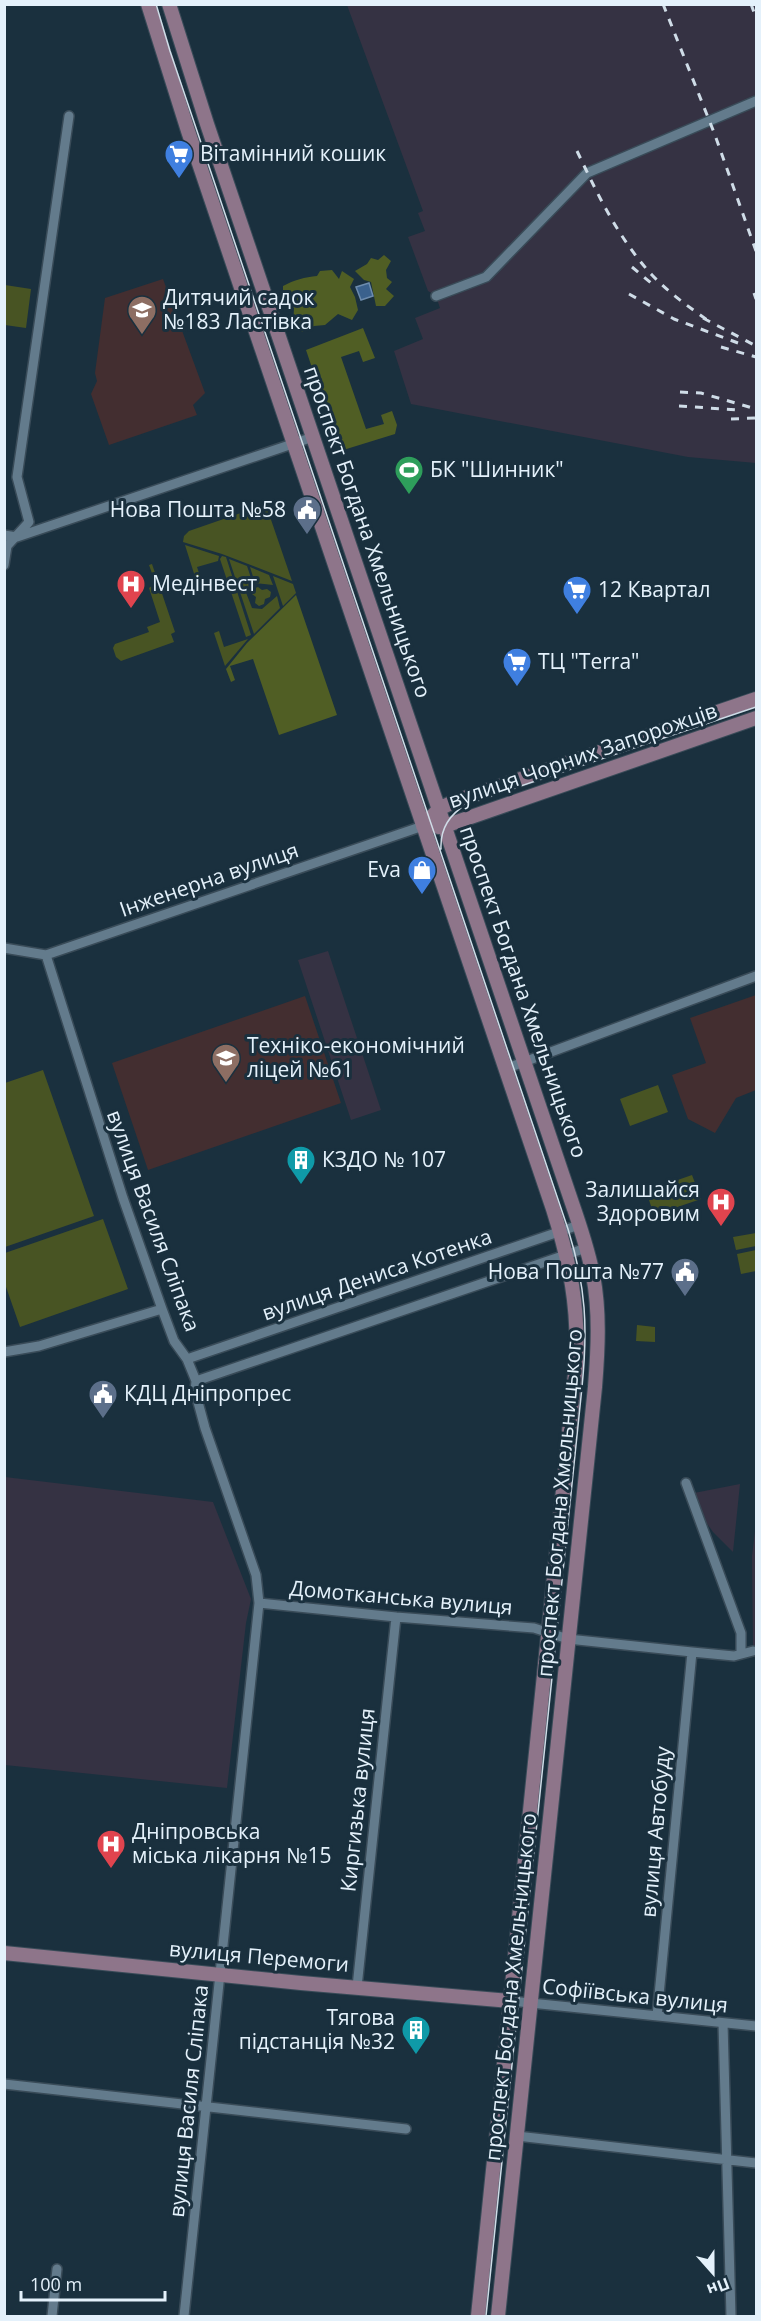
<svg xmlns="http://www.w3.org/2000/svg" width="761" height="2321" viewBox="0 0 761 2321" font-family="'Open Sans',sans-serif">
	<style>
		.industrial { fill: #353243 }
		.education { fill: #432e30 }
		.green { fill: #485423 }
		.forest { fill: #505e24 }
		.water { fill: #3a618d; stroke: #6d8cae; stroke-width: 1.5 }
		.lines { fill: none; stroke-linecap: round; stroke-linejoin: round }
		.street-casing { stroke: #394b58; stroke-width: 12 }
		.secondary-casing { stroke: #394b58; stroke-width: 16 }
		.street { stroke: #637b8c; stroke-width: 9 }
		.secondary { stroke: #8e758a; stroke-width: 14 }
		.tram { stroke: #cfdce7; stroke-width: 1.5 }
		.rail { stroke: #cfdce7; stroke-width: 3; stroke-dasharray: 8 8; stroke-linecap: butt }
		.labels { text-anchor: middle; stroke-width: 6; stroke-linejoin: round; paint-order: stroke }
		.poi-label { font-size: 21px; fill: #e4f1fb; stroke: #1a303e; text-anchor: start }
		.street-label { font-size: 21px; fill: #e4f1fb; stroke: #1a303e }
	</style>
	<rect width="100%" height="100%" fill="#1a303e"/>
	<!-- industrial -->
	<path class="industrial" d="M347,5H756V463L688,457L411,404L394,351L423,339L415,318L440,308L436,296L428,291L408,237L425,231L418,213L423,211Z
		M328,951L381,1110L351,1120L298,960Z
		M5,1477L213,1502L251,1599L246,1623L227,1788L5,1765Z
		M740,1484L733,1552L713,1532L703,1518L694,1493Z
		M756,1523V1662L753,1651L752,1556Z"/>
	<!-- education -->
	<path class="education" d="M163,279L205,393L193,405L197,415L109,445L91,394L97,381L95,373L105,298Z
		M756,995V1090L736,1098L715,1133L688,1119L672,1075L706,1063L690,1018Z
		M305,996L341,1103L148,1170L112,1063Z"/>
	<!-- green -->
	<path class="green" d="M5,285L31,289L26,328L5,325Z
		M261,506L267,508L292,581L222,554L183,542L184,536L189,531Z
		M185,545L219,556L218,561L197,567L202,582L197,583Z
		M222,556L226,557L251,635L246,637L220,559Z
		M229,559L247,566L253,584L245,590L252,608L262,609L277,596L280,608L254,634Z
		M152,564L175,632L171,634L174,642L121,661L116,657L113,648L115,644L149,632L147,627L160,622L149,588L153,585V576L149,565Z
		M250,567L269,575L273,585L255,583Z
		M273,576L293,584L296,593L283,606Z
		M258,587L262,590L267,589L271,592L270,597L265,599L264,604L259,606L255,603L256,597L252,594L253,589Z
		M219,631L224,647L248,639L225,666L214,633Z
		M43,1070L94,1216L5,1247V1083Z
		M658,1085L668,1112L630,1126L620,1099Z
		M692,1175L701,1199L654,1215L646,1191Z
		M103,1219L128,1289L20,1327L5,1284V1253Z
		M756,1233V1246L736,1250L733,1237Z
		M756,1250V1271L741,1274L737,1254Z
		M637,1325L655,1327V1342L636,1341Z"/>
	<!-- forest -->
	<path class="forest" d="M384,255L391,261L386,270L387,278L392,282L386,289L394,296L385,306H376L371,282L364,280L355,271L367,264L371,258L378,260Z
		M332,270L339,279L342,271L354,279L350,287L355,297L358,310L352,320L338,314L325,325L314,326L303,332L293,328L294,308L283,298V286C294,280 305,277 317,276L320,271Z
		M363,328L375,358L363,362L359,351L341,357L366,429L384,424L381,415L392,411L397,425L395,434L340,451L306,350Z
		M296,595L337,715L279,735L253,659L230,666L235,680L231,682L226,669L247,643Z"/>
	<!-- water -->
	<path class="water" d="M369,283L373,296L361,300L356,287Z"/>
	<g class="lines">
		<!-- street casing -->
		<g class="street-casing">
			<path id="street" d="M436,296L486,277L587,173L756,101
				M4,535L17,537L313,437
				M4,565L7,546L29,522L17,477L69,116
				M4,948L46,955L423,826
				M46,955L123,1198L162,1309L174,1341L187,1359L196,1381L195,1391L205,1428L256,1575L259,1603L184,2316
				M505,1069L756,976
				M4,1352L39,1346L162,1309
				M187,1359L579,1225
				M196,1381L586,1248
				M686,1483L741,1633V1654
				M259,1603L396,1617L534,1628L568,1639L692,1652L734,1656L753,1651
				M357,1987L396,1617
				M511,2001L756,2026
				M657,2016L692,1652
				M723,2023L731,2316
				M4,2084L406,2129
				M517,2136L756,2163
				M52,2316L57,2269"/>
		</g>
		<!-- secondary casing -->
		<g class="secondary-casing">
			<path id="secondary" d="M148,4L188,131L553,1209C570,1263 579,1307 576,1364L478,2316
				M169,4L207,124L572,1203C580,1226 588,1250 593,1275C600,1312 598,1349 595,1387L498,2316
				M423,826L439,809L453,802L756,699
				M438,827L445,826L756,718
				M4,1953L301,1983L511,2001"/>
		</g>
		<!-- street -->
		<use href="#street" class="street"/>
		<!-- secondary -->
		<use href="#secondary" class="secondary"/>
		<!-- tram -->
		<path class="tram" d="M156,4L170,51L568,1229C586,1287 588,1327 582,1387L486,2316
			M441,849C440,829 450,814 467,804L756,707"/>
		<!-- rail -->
		<path class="rail" d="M663,4L715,135L756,251
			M751,4L756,18
			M577,151C598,195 618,238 652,275C669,293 689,307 710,322
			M632,267L651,283
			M754,293L756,299
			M629,294L674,319L738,343
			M703,318L756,346
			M721,347L756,357
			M680,392L701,393L756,409
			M679,406L739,410
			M731,419L756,418"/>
	</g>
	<!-- icons -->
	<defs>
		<g id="supermarket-pin" transform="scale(1.5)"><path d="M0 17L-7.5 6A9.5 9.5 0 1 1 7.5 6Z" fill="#3f7fe0" stroke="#1a303e"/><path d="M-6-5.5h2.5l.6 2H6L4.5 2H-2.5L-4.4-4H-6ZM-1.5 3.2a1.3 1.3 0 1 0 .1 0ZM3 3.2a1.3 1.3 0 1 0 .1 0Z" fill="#fff"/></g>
		<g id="school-pin" transform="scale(1.5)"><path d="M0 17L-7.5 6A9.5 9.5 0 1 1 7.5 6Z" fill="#8d6e63" stroke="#1a303e"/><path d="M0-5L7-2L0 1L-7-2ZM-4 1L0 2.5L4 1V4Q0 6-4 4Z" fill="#fff"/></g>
		<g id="stadium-pin" transform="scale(1.5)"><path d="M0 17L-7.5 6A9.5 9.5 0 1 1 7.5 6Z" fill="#2e9e5b" stroke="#1a303e"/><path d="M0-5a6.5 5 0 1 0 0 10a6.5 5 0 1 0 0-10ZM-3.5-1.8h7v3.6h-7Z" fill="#fff"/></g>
		<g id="civic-pin" transform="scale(1.5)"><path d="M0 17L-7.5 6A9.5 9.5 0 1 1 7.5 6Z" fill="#5c6f8a" stroke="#1a303e"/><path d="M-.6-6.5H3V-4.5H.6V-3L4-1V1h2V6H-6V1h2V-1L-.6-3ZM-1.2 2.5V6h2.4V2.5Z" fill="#fff"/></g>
		<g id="hospital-pin" transform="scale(1.5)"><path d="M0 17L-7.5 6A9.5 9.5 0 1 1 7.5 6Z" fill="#e0444e" stroke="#1a303e"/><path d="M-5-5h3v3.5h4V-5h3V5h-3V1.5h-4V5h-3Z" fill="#fff"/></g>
		<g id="shop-pin" transform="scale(1.5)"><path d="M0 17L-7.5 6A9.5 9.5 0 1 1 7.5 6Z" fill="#3f7fe0" stroke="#1a303e"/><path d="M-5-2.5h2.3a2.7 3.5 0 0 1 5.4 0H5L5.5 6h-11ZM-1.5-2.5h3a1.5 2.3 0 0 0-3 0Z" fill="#fff"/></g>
		<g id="building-pin" transform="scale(1.5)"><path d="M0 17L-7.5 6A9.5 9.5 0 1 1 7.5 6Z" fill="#0f9aa8" stroke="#1a303e"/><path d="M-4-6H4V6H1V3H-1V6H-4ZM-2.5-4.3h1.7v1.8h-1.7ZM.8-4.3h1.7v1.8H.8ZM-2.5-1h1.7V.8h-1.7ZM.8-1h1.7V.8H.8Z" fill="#fff"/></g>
	</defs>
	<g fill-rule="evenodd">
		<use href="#supermarket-pin" x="179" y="154"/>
		<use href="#school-pin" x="142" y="310"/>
		<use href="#stadium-pin" x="409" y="470"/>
		<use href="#civic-pin" x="307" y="510"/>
		<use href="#hospital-pin" x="131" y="584"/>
		<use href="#supermarket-pin" x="577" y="590"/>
		<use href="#supermarket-pin" x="517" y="662"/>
		<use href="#shop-pin" x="422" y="870"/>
		<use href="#school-pin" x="226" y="1058"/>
		<use href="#building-pin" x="301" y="1160"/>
		<use href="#hospital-pin" x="721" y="1202"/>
		<use href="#civic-pin" x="685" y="1272"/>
		<use href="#civic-pin" x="103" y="1394"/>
		<use href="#hospital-pin" x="111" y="1844"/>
		<use href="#building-pin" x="416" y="2030"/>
	</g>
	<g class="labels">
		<!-- poi labels -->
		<g class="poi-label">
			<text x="200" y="161">Вітамінний кошик</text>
			<text x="163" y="305">Дитячий садок<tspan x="163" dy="24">№183 Ластівка</tspan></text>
			<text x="430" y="477">БК "Шинник"</text>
			<text x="286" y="517" text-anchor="end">Нова Пошта №58</text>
			<text x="152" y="591">Медінвест</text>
			<text x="598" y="597">12 Квартал</text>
			<text x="538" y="669">ТЦ "Terra"</text>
			<text x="401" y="877" text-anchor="end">Eva</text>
			<text x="247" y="1053">Техніко-економічний<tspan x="247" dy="24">ліцей №61</tspan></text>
			<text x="322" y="1167">КЗДО № 107</text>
			<text x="700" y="1197" text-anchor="end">Залишайся<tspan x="700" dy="24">Здоровим</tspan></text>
			<text x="664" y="1279" text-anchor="end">Нова Пошта №77</text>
			<text x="124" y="1401">КДЦ Дніпропрес</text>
			<text x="132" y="1839">Дніпровська<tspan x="132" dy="24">міська лікарня №15</tspan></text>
			<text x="395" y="2025" text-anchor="end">Тягова<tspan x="395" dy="24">пiдстанцiя №32</tspan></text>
		</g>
		<!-- street labels -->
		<g class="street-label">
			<text transform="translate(367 532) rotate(71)" y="7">проспект Богдана Хмельницького</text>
			<text transform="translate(583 756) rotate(-19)" y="7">вулиця Чорних Запорожців</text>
			<text transform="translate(209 880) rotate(-19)" y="7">Інженерна вулиця</text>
			<text transform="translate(523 992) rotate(71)" y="7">проспект Богдана Хмельницького</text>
			<text transform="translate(153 1221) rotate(70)" y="7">вулиця Василя Сліпака</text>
			<text transform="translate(377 1275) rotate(-19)" y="7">вулиця Дениса Котенка</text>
			<text transform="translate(560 1503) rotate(-85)" y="7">проспект Богдана Хмельницького</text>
			<text transform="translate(401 1598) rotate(5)" y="7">Домотканська вулиця</text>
			<text transform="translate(358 1800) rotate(-84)" y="7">Киргизька вулиця</text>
			<text transform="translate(656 1832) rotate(-85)" y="7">вулиця Автобуду</text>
			<text transform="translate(259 1957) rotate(5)" y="7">вулиця Перемоги</text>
			<text transform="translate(511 1987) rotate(-84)" y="7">проспект Богдана Хмельницького</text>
			<text transform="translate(635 1996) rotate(6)" y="7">Софіївська вулиця</text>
			<text transform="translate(189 2101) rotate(-84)" y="7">вулиця Василя Сліпака</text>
		</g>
	</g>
	<!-- border -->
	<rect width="761" height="2321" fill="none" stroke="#e4f1fb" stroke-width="12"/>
	<!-- north arrow -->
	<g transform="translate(713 2273) rotate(159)" stroke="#1a303e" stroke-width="4.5" paint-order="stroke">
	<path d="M0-4.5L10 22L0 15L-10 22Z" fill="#e4f1fb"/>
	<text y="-9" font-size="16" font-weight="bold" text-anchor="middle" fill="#e4f1fb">Пн</text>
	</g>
	<!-- scale -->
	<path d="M21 2291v9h144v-9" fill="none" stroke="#e4f1fb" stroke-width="3"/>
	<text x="30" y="2291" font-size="18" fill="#e4f1fb" stroke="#1a303e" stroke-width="4.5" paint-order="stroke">100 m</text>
</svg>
